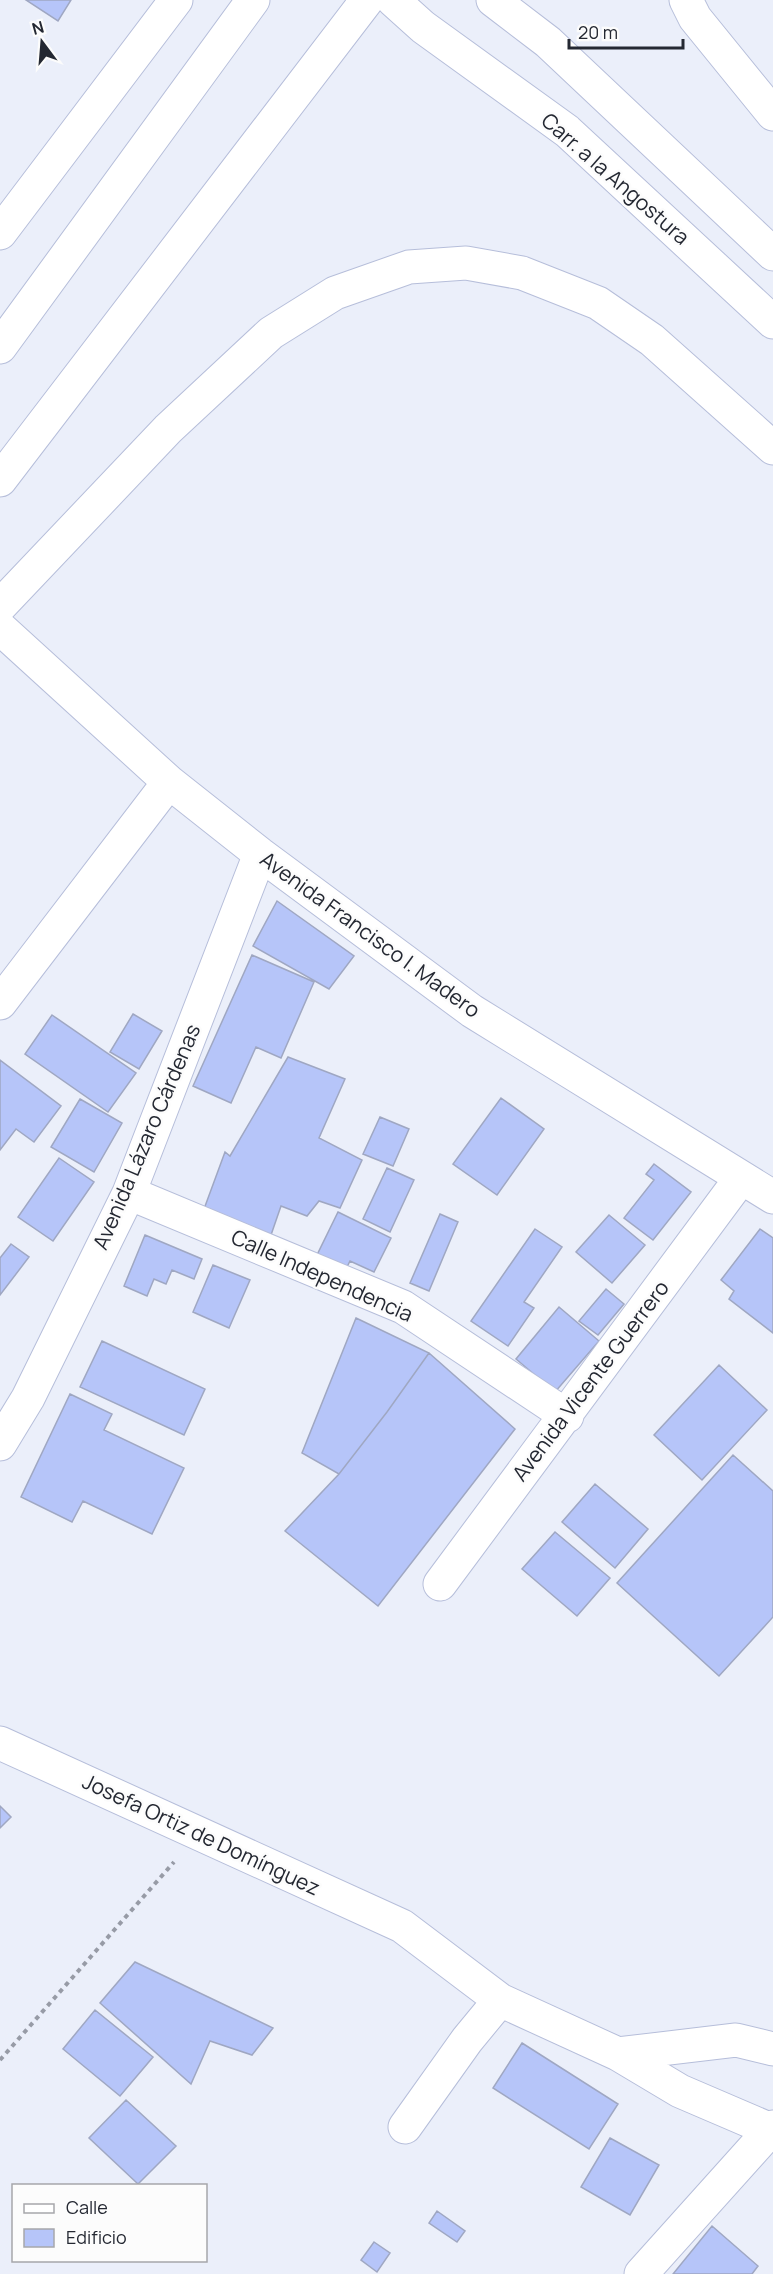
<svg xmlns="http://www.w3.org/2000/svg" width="773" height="2274" viewBox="0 0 773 2274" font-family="Manrope,sans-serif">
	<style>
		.building { fill: #b6c5f9; stroke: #9fa7c2; stroke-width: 1.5 }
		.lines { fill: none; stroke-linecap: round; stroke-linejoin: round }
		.street-casing { stroke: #b6beda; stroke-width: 35 }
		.primary-casing { stroke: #b6beda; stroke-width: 35 }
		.path { stroke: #979ba6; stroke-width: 4; stroke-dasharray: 4.5 4.5; stroke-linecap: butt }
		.street { stroke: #fff; stroke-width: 33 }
		.primary { stroke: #fff; stroke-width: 33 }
		.labels { text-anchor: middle; stroke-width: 5; stroke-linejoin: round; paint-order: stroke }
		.street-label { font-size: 21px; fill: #242832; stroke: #fcfcfc }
	</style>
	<rect width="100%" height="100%" fill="#ebeffa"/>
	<!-- building -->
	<path class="building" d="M26,0H71L58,21Z
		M277,901L354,956L329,989L253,946Z
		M252,955L314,982L281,1058L256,1047L231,1103L193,1086Z
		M133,1014L162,1031L139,1069L110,1052Z
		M52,1015L136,1073L108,1112L25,1054Z
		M288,1057L345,1079L319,1138L362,1160L340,1208L319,1201L307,1216L281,1206L271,1235L204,1209L225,1152L230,1156Z
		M0,1060L61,1106L34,1142L16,1129L0,1150Z
		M501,1098L544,1129L497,1195L453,1164Z
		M80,1099L122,1123L94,1172L51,1147Z
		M380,1117L409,1129L393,1166L363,1154Z
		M59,1158L94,1182L53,1241L18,1217Z
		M654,1164L691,1192L653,1240L624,1218L654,1180L646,1174Z
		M387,1168L414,1180L390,1232L363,1219Z
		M338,1212L391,1238L374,1272L350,1261L345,1271L316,1257Z
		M440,1214L458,1222L429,1291L410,1283Z
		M609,1215L645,1245L612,1283L576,1252Z
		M535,1229L562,1247L524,1302L534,1308L508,1346L471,1321Z
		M760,1229L773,1238V1333L729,1299L734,1291L721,1280Z
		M145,1235L202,1259L194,1279L172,1270L166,1284L154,1279L147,1296L124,1286Z
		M11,1244L29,1257L0,1295V1258Z
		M213,1265L250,1280L229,1328L193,1312Z
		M606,1289L624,1304L598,1335L579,1321Z
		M559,1307L599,1341L555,1392L516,1359Z
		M356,1318L429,1353L387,1412L339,1474L302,1453Z
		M102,1341L205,1389L184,1435L80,1387Z
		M429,1353L515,1429L378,1606L285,1531L339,1474L387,1412Z
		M719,1365L767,1410L702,1480L654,1435Z
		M70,1394L112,1414L104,1430L184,1468L152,1534L83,1501L72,1522L21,1497Z
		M733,1455L773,1491V1617L719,1676L617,1583Z
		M595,1484L648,1529L615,1568L562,1522Z
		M555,1532L610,1578L577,1616L522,1569Z
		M0,1806L11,1817L0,1828Z
		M135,1962L273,2028L252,2055L210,2041L191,2084L100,2003Z
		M95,2010L153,2057L120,2096L63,2049Z
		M522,2043L618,2104L589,2149L493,2088Z
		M126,2100L176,2146L138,2184L89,2138Z
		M610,2138L659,2165L630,2215L581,2187Z
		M437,2211L465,2231L457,2242L429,2223Z
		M712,2226L758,2266L752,2274H673Z
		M374,2242L390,2253L377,2272L361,2260Z"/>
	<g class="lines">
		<!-- street casing -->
		<g class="street-casing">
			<path id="street" d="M0,628L169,782L260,854L472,1011L773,1197
				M0,1003L169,782
				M129,1193L403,1307L567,1416
				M0,1444L28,1398L129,1193L260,854
				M440,1584L741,1178
				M0,1743L402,1926L500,2000L618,2054L736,2040L773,2049
				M618,2054L680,2091L771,2130
				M405,2127L467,2040L500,2000
				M641,2274L773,2127"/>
		</g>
		<!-- primary casing -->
		<g class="primary-casing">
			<path id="primary" d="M393,0L423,27L567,131L773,322
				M493,0L548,42L773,254
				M686,0L695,18L773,114
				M0,233L176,0
				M0,347L253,0
				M0,480L367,0
				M0,606L168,429L271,333L335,293L409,267L466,263L522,273L598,303L652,340L773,448"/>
		</g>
		<!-- path -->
		<path class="path" d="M0,2060L174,1862"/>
		<!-- street -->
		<use href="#street" class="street"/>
		<!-- primary -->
		<use href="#primary" class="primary"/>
	</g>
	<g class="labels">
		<!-- street labels -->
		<g class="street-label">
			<text transform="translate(615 179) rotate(41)" y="7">Carr. a la Angostura</text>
			<text transform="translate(370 935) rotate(36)" y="7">Avenida Francisco I. Madero</text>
			<text transform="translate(147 1137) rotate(-67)" y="7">Avenida Lázaro Cárdenas</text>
			<text transform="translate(322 1276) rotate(24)" y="7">Calle Independencia</text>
			<text transform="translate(591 1381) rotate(-53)" y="7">Avenida Vicente Guerrero</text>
			<text transform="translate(201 1835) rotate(25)" y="7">Josefa Ortiz de Domínguez</text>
		</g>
	</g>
	<!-- legend -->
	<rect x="12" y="2184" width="195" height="78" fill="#fcfcfc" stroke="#a6a7ab" stroke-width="1.5"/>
	<rect x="24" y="2204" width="30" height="9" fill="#ffffff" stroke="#a6a7ab" stroke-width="1.5"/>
	<text x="66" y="2214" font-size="18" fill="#242832">Calle</text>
	<rect x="24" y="2229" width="30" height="18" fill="#b6c5f9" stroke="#a6a7ab" stroke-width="1.5"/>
	<text x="66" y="2244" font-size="18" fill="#242832">Edificio</text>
	<!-- north arrow -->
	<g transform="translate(42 42) rotate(344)" stroke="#fcfcfc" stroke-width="4.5" paint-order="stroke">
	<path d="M0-4.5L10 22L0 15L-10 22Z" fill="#242832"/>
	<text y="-9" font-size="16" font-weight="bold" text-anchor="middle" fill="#242832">N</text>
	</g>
	<!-- scale -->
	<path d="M569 39v9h114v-9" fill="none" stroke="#242832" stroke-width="3"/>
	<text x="578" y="39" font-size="18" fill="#242832" stroke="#fcfcfc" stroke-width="4.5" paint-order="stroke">20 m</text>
</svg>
